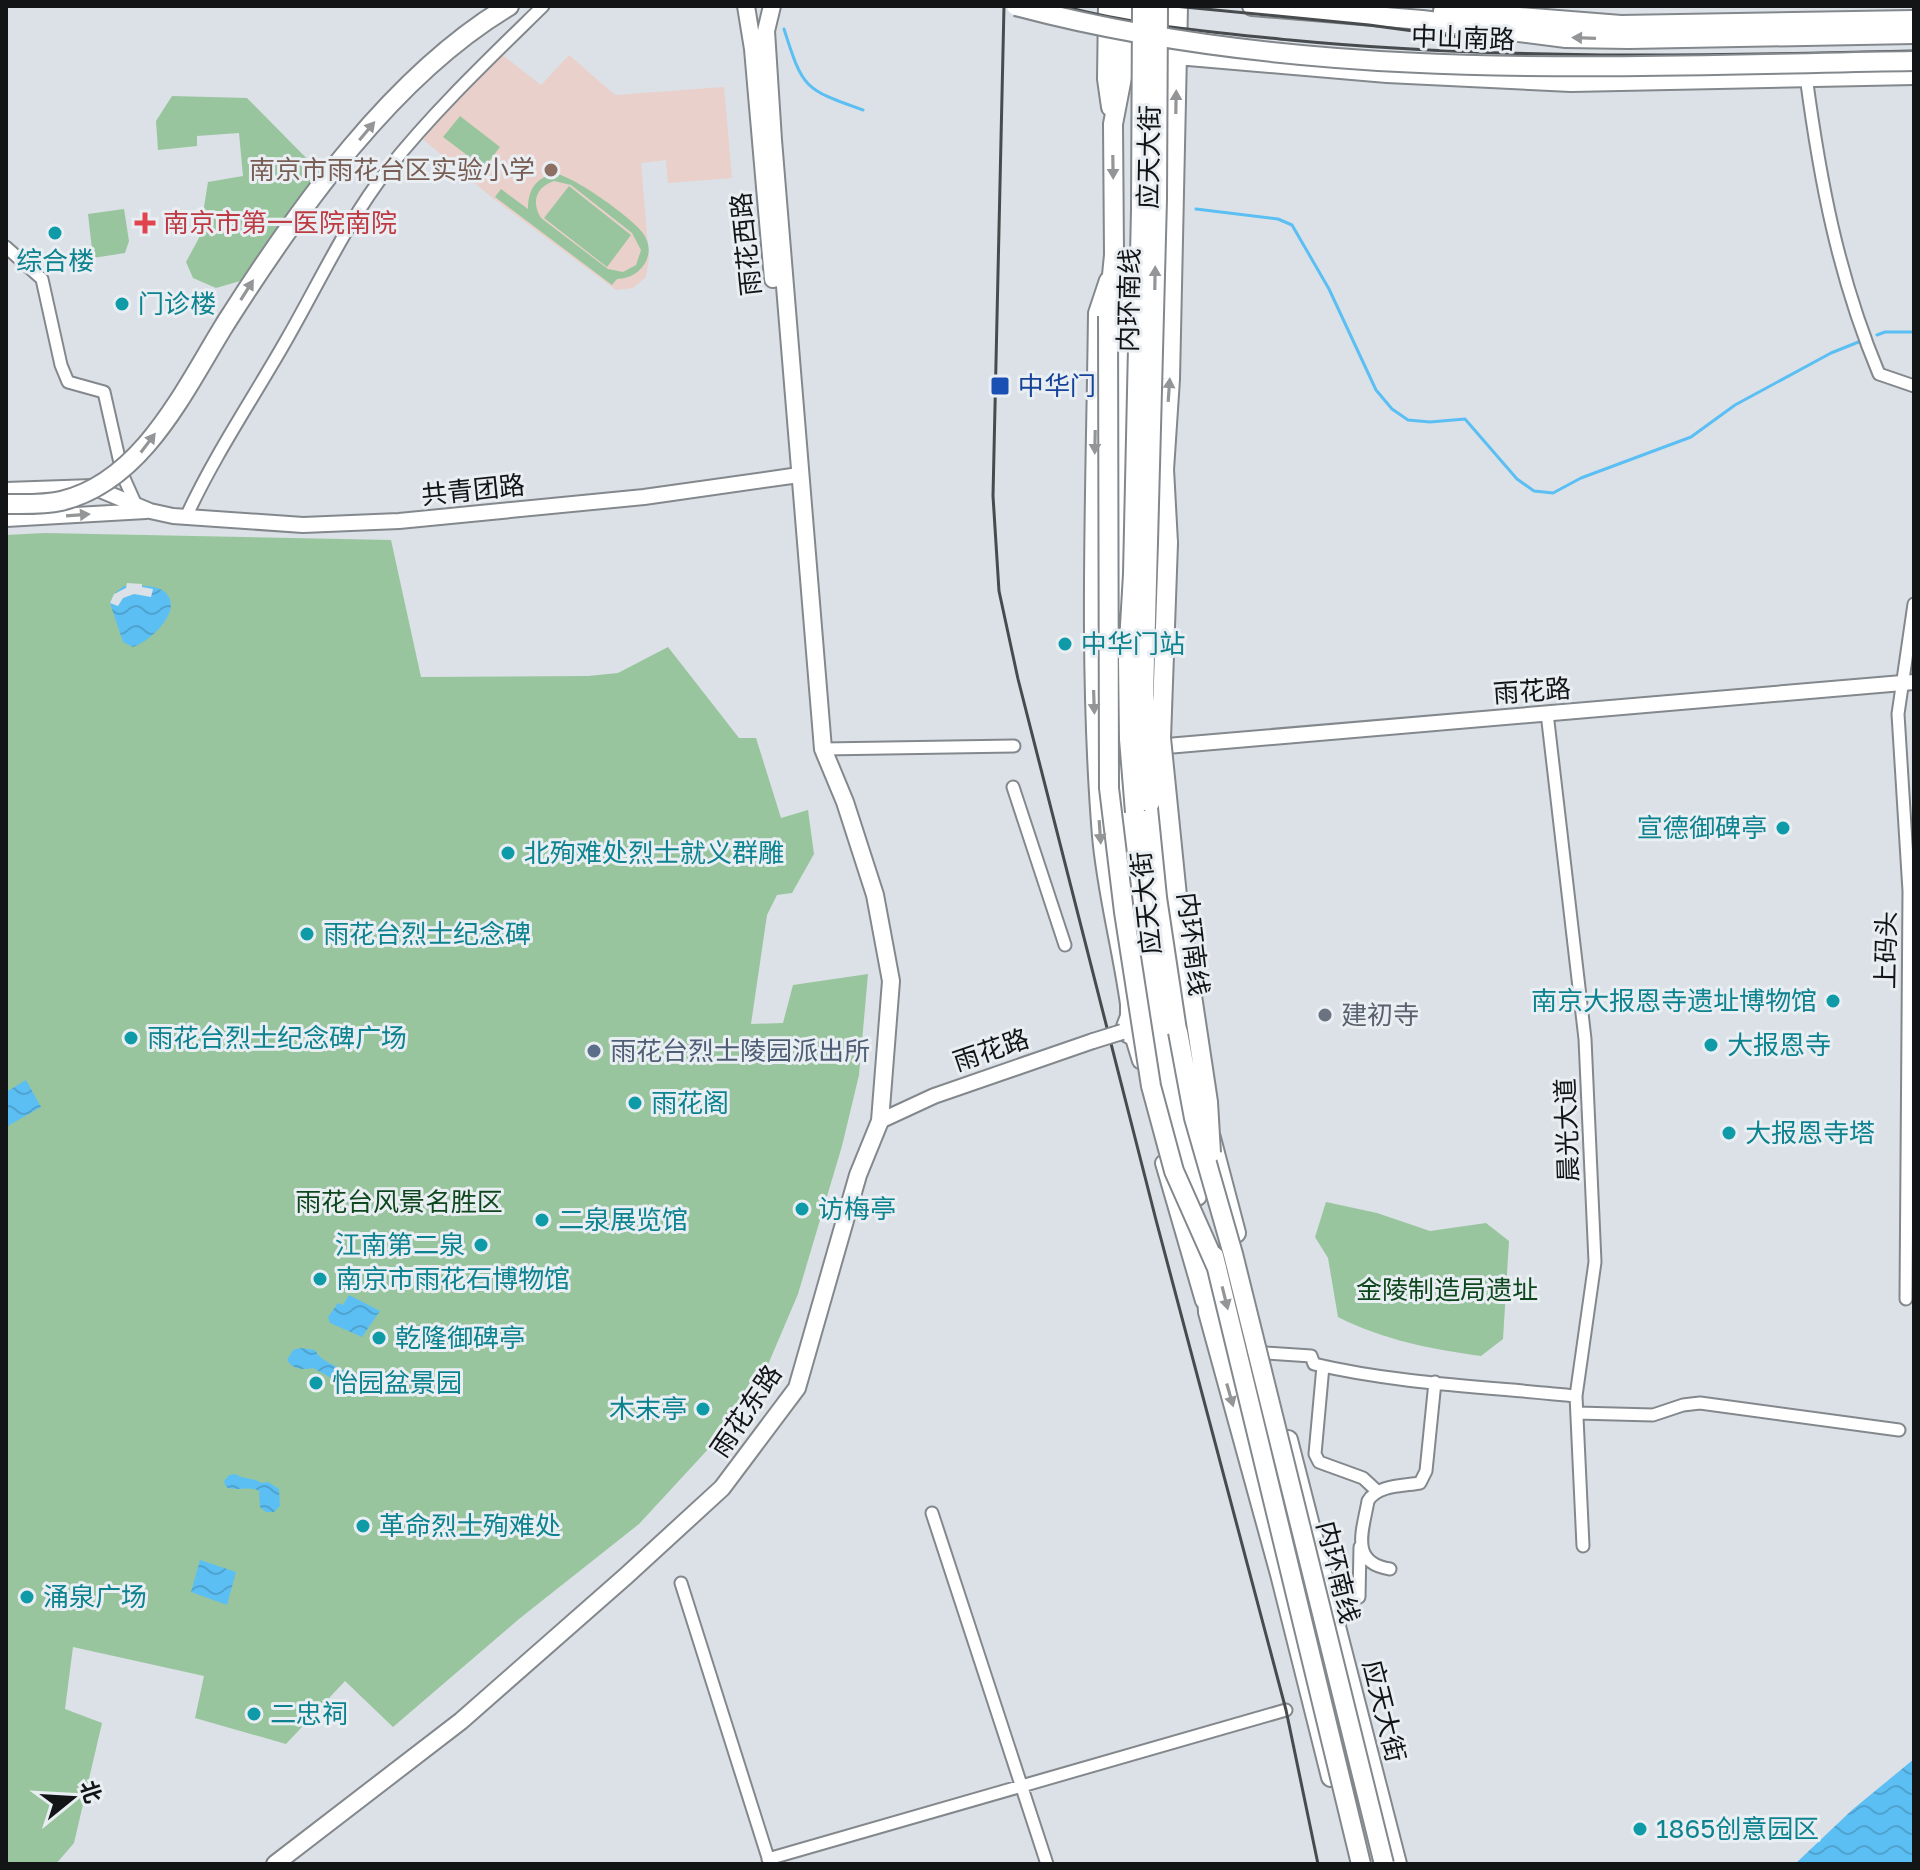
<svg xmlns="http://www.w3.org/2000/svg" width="1920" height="1870" viewBox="0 0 1920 1870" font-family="'Golos Text','Noto Sans SC',sans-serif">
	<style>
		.education { fill: #ead0cb }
		.green { fill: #99c59e; fill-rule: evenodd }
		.water { fill: url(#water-waves) }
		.pier { fill: #dbe1e6 }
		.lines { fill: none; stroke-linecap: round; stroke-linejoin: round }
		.stream { stroke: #5bbff4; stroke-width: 3 }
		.minor-casing { stroke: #83888d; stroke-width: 15 }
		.tertiary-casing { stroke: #83888d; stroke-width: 18 }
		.secondary-casing { stroke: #83888d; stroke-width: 20 }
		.primary-casing { stroke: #83888d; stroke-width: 22 }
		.trunk-casing { stroke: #83888d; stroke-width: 22 }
		.minor { stroke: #fff; stroke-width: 11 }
		.tertiary { stroke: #fff; stroke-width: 14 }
		.secondary { stroke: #fff; stroke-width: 16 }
		.primary { stroke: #fff; stroke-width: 18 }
		.trunk { stroke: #fff; stroke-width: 18 }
		.rail { stroke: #484b4e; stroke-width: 3 }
		.tertiary-bridge-casing { stroke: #83888d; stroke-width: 18; stroke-linecap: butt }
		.primary-bridge-casing { stroke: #83888d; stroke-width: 22; stroke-linecap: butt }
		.trunk-bridge-casing { stroke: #83888d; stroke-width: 22; stroke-linecap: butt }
		.tertiary-bridge { stroke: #fff; stroke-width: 14 }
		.primary-bridge { stroke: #fff; stroke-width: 18 }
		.trunk-bridge { stroke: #fff; stroke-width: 18 }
		.oneway { fill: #949596 }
		.education-dot { fill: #8d6e63; stroke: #e9eef3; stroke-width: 3 }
		.health-dot { fill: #e0444e; stroke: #e9eef3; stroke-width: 3 }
		.culture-dot { fill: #0f9aa8; stroke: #e9eef3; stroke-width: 3 }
		.transit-dot { fill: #1a4fb4; stroke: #e9eef3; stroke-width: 3 }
		.worship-dot { fill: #6b7280; stroke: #e9eef3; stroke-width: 3 }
		.service-dot { fill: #5c6f8a; stroke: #e9eef3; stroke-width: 3 }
		.labels { text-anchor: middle; stroke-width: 6; stroke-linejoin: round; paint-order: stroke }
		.street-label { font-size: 26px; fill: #121416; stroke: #e9eef3 }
		.education-label { font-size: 26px; fill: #785e54; stroke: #e9eef3; text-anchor: end }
		.health-label { font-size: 26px; fill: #be3a42; stroke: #e9eef3; text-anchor: start }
		.culture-label { font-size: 26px; fill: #0d838f; stroke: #e9eef3; text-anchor: start }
		.transit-label { font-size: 26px; fill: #164399; stroke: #e9eef3; text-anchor: start }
		.worship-label { font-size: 26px; fill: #5b616d; stroke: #e9eef3; text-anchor: start }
		.service-label { font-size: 26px; fill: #4e5e75; stroke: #e9eef3; text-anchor: start }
		.park-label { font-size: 26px; fill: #0e471d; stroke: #e9eef3 }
	</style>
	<defs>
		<pattern id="water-waves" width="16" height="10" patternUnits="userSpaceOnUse" patternTransform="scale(2)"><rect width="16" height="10" fill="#5bbff4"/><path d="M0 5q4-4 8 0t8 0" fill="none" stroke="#4ea3d0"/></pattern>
	</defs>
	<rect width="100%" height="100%" fill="#dbe1e6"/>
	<!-- education -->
	<path class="education" d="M500,53L541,85L569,55L615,95L724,87L732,178L668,183L666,160L641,163L649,258L646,277L633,288L616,290L490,196L417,134Z"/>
	<!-- green -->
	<path class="green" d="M172,96L247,98L320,172L247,279L216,288L193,278L186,262L199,238L208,182L243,176L239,133L197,136V146L158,150L156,121Z
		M460,116L500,147L484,168L443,137Z
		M555,174C571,174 632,218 642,232C659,253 641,279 617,279L612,285L495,197L501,189L528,209C528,191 535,177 555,174ZM554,181L571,185L632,233L641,250L636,265L623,272L608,269L541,218C531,202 536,187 554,181Z
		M569,186L631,235L607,267L544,218Z
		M124,209L129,241L125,253L93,258L88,214Z
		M45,533L391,540L421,677L588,676L618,673L668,647L739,738H756L781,818L808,810L814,854L792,893L777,895L767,915L751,1024L783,1023L793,985L868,974L859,1075L842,1146L798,1294L761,1381L711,1446L639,1524L519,1619L393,1727L345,1681L286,1744L195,1718L204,1676L73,1647L65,1709L102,1723L74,1843L56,1864H6V535Z
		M1326,1202L1377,1213L1430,1231L1486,1223L1509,1241L1503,1339L1481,1356C1431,1349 1383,1340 1338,1317L1328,1258L1315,1237Z"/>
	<!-- water -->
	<path class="water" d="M124,586C136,586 151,584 162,590C188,607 150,642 133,647L123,642L110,603L114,594Z
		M26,1080L41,1107L6,1127V1092Z
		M349,1295L380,1311L362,1337L330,1323L328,1317L338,1303L343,1305Z
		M300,1348L315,1350C323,1365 343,1366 355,1379L337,1381L313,1368C304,1370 293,1370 287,1360L293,1350Z
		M235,1474C245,1480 252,1477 262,1483L268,1482L279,1489L280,1506L274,1512H266L260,1507L259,1491C248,1485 237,1492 226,1487L224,1481L229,1475Z
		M200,1560L236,1572L227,1605L191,1592Z
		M1914,1759V1864H1795L1852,1810Z"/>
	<!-- pier -->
	<path class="pier" d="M127,583L142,584V587L153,589L151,597L134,594L123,598L118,606L110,603L114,594L126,588Z"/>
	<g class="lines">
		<!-- stream -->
		<path class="stream" d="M784,29C803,89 804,89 863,110
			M1196,209L1278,219L1292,225L1329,289L1376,390L1392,409L1408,420L1430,422L1465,419L1517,479L1534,491L1553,493L1581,478L1691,437L1735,405L1831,353L1861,341
			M1877,335L1885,332H1914"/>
		<!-- minor casing -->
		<g class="minor-casing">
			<path id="minor" d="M1806,76C1820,181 1838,276 1879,374L1914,386
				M6,247L42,279L61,365L68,382L104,392L123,476L136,505
				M186,517C215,454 254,397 288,337C320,281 348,220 388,169C434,111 490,58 543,6
				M1547,713L1585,1039L1595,1262L1576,1396L1583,1546
				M823,749L1014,746
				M1013,787L1065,945
				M1906,1299L1909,891L1898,714L1914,604
				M1266,1353L1311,1356L1314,1364C1398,1384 1490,1387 1576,1396
				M1323,1366L1315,1454L1319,1462L1363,1478L1377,1491
				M1577,1413L1653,1415L1683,1405L1700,1403L1899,1430
				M932,1513L1047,1864
				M1390,1569C1349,1563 1363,1530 1368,1501C1377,1485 1403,1486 1420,1483L1426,1471L1435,1382
				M681,1583L770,1864
				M1359,1597L1360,1547
				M768,1859L1286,1710"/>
		</g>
		<!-- tertiary casing -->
		<g class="tertiary-casing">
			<path id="tertiary" d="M1107,280L1096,313C1094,487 1086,662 1100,836C1105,893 1120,947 1128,1004V1016L1122,1032L1133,1038L1140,1061
				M6,490L93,487L150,511L173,516L303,525L399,521L644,497L799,475
				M6,519L146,511
				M1155,747L1914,682
				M880,1121L934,1096L1093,1041
				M1163,1163L1203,1301"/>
		</g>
		<!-- secondary casing -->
		<g class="secondary-casing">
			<path id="secondary" d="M746,6L753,49L773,279
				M275,1864L461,1721L626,1576L722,1488L797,1388L858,1175L880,1121L891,981L875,895L845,802L823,749L773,140L766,31L772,6"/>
		</g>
		<!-- primary casing -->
		<g class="primary-casing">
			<path id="primary" d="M1108,6L1107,79L1111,107
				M1125,6V62L1113,124L1114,255L1122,315L1118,792L1150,1024L1159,1070
				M1252,6L1422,20L1566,38L1629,39L1914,34
				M1443,11L1621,25L1914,20
				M1177,55L1387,73L1571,82L1914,75
				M227,321C299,208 393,75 509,6
				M1163,485L1170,379L1178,6
				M1211,1138L1236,1233
				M1192,1224L1206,1279L1208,1312L1280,1574L1331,1777
				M1288,1440L1397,1864"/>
		</g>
		<!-- trunk casing -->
		<g class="trunk-casing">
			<path id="trunk" d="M1108,316L1114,255
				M1164,469L1168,543
				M1150,803L1178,1032
				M1135,812L1142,895L1167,1074L1197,1196"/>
		</g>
		<!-- minor -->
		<use href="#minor" class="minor"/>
		<!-- tertiary -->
		<use href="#tertiary" class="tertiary"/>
		<!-- secondary -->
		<use href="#secondary" class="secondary"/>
		<!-- primary -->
		<use href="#primary" class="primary"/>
		<!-- trunk -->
		<use href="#trunk" class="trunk"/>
		<!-- rail -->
		<path class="rail" d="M1004,6L993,496L999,591L1018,679L1156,1220L1286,1710L1318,1864
			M1062,6C1137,26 1213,32 1290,40C1497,60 1706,56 1914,51
			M1174,6L1369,25L1502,43"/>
		<!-- tertiary-bridge casing -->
		<g class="tertiary-bridge-casing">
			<path id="tertiary-bridge" d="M1093,1041L1122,1032"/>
		</g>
		<!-- primary-bridge casing -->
		<g class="primary-bridge-casing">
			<path id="primary-bridge" d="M1016,6C1308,84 1615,66 1914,61
				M6,504C24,504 43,505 61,501C144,481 185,388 227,321"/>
		</g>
		<!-- trunk-bridge casing -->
		<g class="trunk-bridge-casing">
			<path id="trunk-bridge" d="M1108,316L1109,788L1124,912L1151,1086L1174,1171L1217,1268
				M1168,543L1161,738L1177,896L1208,1102L1211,1153
				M1150,803L1144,695L1157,199L1158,6
				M1135,812L1129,739L1128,660L1133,574L1141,210L1142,6
				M1178,1032L1194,1118L1233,1254L1384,1864
				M1214,1256L1361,1864"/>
		</g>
		<!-- tertiary-bridge -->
		<use href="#tertiary-bridge" class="tertiary-bridge"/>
		<!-- primary-bridge -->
		<use href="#primary-bridge" class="primary-bridge"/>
		<!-- trunk-bridge -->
		<use href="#trunk-bridge" class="trunk-bridge"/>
	</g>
	<!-- one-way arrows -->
	<defs><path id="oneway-solid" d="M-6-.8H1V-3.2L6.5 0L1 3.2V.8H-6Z" transform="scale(2)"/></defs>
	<g class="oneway">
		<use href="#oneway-solid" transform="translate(1584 38) rotate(-178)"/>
		<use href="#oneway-solid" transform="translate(1176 102) rotate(-89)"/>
		<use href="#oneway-solid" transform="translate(367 131) rotate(-50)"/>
		<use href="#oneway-solid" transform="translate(1113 167) rotate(89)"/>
		<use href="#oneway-solid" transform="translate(1155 278) rotate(-89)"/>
		<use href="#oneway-solid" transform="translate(247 290) rotate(-58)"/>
		<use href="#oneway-solid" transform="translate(1169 390) rotate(-86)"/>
		<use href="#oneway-solid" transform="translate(1095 442) rotate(91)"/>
		<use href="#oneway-solid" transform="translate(148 443) rotate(-53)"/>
		<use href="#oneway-solid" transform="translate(78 515) rotate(-4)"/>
		<use href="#oneway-solid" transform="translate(1094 702) rotate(88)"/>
		<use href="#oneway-solid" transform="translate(1100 832) rotate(86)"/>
		<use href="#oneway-solid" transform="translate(1225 1298) rotate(76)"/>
		<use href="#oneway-solid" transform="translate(1230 1395) rotate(74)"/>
	</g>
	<!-- markers -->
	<circle class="education-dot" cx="551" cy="170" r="8"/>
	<path class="health-dot" d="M141 211h8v8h8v8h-8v8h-8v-8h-8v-8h8z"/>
	<g class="culture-dot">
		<circle cx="55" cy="233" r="8"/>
		<circle cx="122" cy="304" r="8"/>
		<circle cx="1065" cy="644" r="8"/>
		<circle cx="1783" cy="828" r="8"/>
		<circle cx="508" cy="853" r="8"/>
		<circle cx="307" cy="934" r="8"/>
		<circle cx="1833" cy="1001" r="8"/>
		<circle cx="131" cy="1038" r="8"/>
		<circle cx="1711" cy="1045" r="8"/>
		<circle cx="635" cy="1103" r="8"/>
		<circle cx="1729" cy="1133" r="8"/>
		<circle cx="802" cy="1209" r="8"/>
		<circle cx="542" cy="1220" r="8"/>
		<circle cx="481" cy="1245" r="8"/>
		<circle cx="320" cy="1279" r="8"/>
		<circle cx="379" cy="1338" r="8"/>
		<circle cx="316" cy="1383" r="8"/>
		<circle cx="703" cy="1409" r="8"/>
		<circle cx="363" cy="1526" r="8"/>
		<circle cx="27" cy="1597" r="8"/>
		<circle cx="254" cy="1714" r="8"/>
		<circle cx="1640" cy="1829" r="8"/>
	</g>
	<rect class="transit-dot" x="990" y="376" width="20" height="20" rx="4"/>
	<circle class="worship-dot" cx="1325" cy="1015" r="8"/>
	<circle class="service-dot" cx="594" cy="1051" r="8"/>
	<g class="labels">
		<!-- street labels -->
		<g class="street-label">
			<text transform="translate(1463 38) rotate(2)" y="9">中山南路</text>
			<text transform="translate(1149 157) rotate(-89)" y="9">应天大街</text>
			<text transform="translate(746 244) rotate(-96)" y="9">雨花西路</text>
			<text transform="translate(1129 300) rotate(-89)" y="9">内环南线</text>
			<text transform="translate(473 490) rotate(-6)" y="9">共青团路</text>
			<text transform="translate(1532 691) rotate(-4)" y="9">雨花路</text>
			<text transform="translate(1146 903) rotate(-96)" y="9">应天大街</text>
			<text transform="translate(1193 944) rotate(83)" y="9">内环南线</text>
			<text transform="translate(1886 950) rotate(-89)" y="9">上码头</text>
			<text transform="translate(991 1050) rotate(-19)" y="9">雨花路</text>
			<text transform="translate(1567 1130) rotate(-92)" y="9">晨光大道</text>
			<text transform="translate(746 1411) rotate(-56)" y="9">雨花东路</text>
			<text transform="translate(1338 1572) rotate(76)" y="9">内环南线</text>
			<text transform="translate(1384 1711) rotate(76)" y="9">应天大街</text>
		</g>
		<!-- education labels -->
		<g class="education-label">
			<text x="535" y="179">南京市雨花台区实验小学</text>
		</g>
		<!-- health labels -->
		<g class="health-label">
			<text x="163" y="232">南京市第一医院南院</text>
		</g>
		<!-- culture labels -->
		<g class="culture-label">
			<text x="55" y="270" text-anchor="middle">综合楼</text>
			<text x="138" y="313">门诊楼</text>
			<text x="1081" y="653">中华门站</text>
			<text x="1767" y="837" text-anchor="end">宣德御碑亭</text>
			<text x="524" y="862">北殉难处烈士就义群雕</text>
			<text x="323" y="943">雨花台烈士纪念碑</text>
			<text x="1817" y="1010" text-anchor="end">南京大报恩寺遗址博物馆</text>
			<text x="147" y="1047">雨花台烈士纪念碑广场</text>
			<text x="1727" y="1054">大报恩寺</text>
			<text x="651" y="1112">雨花阁</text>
			<text x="1745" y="1142">大报恩寺塔</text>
			<text x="818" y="1218">访梅亭</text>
			<text x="558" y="1229">二泉展览馆</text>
			<text x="465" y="1254" text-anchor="end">江南第二泉</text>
			<text x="336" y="1288">南京市雨花石博物馆</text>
			<text x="395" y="1347">乾隆御碑亭</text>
			<text x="332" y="1392">怡园盆景园</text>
			<text x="687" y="1418" text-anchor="end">木末亭</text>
			<text x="379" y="1535">革命烈士殉难处</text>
			<text x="43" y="1606">涌泉广场</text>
			<text x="270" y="1723">二忠祠</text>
			<text x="1656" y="1838">1865创意园区</text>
		</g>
		<!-- transit labels -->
		<g class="transit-label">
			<text x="1018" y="395">中华门</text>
		</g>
		<!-- worship labels -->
		<g class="worship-label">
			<text x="1341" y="1024">建初寺</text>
		</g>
		<!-- service labels -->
		<g class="service-label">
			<text x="610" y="1060">雨花台烈士陵园派出所</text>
		</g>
		<!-- park labels -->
		<g class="park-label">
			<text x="399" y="1211">雨花台风景名胜区</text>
			<text x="1447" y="1299">金陵制造局遗址</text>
		</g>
	</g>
	<!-- border -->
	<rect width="1920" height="1870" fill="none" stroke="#121416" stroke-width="16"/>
	<!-- north arrow -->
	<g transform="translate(72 1798) rotate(72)" stroke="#e9eef3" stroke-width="6" paint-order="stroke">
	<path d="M0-6L14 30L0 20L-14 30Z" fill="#121416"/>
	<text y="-12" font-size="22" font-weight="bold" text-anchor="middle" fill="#121416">北</text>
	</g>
</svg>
